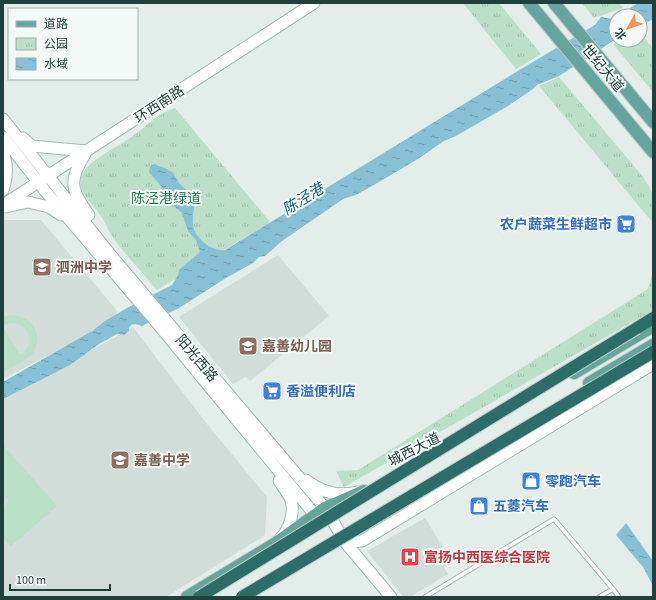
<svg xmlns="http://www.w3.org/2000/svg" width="656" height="600" viewBox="0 0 656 600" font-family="'Source Sans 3','Noto Sans SC',sans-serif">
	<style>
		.built { fill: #d1ddd9 }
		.grass { fill: #bbdfc9 }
		.park { fill: url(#park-tufts) }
		.water { fill: url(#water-ripples) }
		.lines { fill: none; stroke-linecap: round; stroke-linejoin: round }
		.lane-casing { stroke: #a5b5b2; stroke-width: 5.5 }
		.secondary-casing { stroke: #a0bab4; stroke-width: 13 }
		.primary-casing { stroke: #c1c9c8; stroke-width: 14 }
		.highway-casing { stroke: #c1c9c8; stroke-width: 14 }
		.lane { stroke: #fff; stroke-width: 3.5 }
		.secondary { stroke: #fff; stroke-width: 11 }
		.primary { stroke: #65a59c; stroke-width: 12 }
		.highway { stroke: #2c6d67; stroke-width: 12 }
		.highway-bridge-casing { stroke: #c1c9c8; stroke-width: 14; stroke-linecap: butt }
		.highway-bridge { stroke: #2c6d67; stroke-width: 12 }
		.labels { text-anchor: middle; stroke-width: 4; stroke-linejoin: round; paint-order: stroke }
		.street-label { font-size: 14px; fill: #213f3b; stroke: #f3f9f7 }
		.park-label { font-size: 14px; fill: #2a7851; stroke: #f3f9f7 }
		.shop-label { font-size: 14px; font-weight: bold; fill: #366cbe; stroke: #f3f9f7; text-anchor: start }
		.education-label { font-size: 14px; font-weight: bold; fill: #785e54; stroke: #f3f9f7; text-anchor: start }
		.health-label { font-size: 14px; font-weight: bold; fill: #be3a42; stroke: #f3f9f7; text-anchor: start }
		.water-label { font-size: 15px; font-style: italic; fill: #18617e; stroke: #f3f9f7 }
	</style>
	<defs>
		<pattern id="park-tufts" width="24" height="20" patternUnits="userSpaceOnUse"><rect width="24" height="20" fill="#bbdfc9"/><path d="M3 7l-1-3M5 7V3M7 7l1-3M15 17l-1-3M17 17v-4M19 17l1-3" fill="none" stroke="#a0c0ae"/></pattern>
		<pattern id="water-ripples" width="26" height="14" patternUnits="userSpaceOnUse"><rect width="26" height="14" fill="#88c0d5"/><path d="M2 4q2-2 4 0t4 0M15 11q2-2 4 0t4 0" fill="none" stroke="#6f9dae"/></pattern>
	</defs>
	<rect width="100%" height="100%" fill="#e3edea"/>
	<!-- built -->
	<path class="built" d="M5,220H41L118,312L107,325L3,379V222Z
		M278,255L329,316L250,381L246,377L233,384L179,317Z
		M133,327L207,424L267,497L265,535L166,597H3V399Z
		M425,518L452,562L444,567L448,574L410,597H403L367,551Z"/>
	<!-- grass -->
	<path class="grass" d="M10,315C31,314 46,336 32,354C25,362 12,367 3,372V327L20,355C41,343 25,314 3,326V317Z
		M3,445L57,506L11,546L3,538V507L9,501L3,494Z"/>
	<!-- park -->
	<path class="park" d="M463,3H499L541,54L516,69Z
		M582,3H619L623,8L594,18Z
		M640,32L653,49V92L613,44L619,40H640Z
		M559,77L644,178L653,194V223L539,86Z
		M175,108L270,222L157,290C142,272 125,255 112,236C107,229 105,221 100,215C93,203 78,193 81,178C83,164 115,148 127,140C141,132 159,111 175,108Z
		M653,271V310L344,487L336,471L358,470L648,289Z"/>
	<!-- water -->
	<path class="water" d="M638,3H653V19L640,27V16H618Z
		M601,17L613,19L616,17V39L559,76L537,85L533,89L508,106L456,136L444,141L418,159L379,182L356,195L343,199L282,241L265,256L259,257L253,263L226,278L179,308L142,326C136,324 129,322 129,331L124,335L117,334L99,344L70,365L3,399V382L92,331L105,321L127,308L172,285L178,275L179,270L200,252L196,240L188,231L182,213L164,197L161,186L149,172L150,167L154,164L167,169L173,173L179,183L194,198C195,207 192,216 193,226C196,239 212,252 225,250L516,72L595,25Z
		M626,523L653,561V586L643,567L616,535Z"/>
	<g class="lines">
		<!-- lane casing -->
		<g class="lane-casing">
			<path id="lane" d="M425,597L554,519L613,589
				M599,597L613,589L619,597"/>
		</g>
		<!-- secondary casing -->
		<g class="secondary-casing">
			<path id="secondary" d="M3,119L109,253L325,508L345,542L391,597
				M3,137L46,192L157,323L315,515L322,521
				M23,138L32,146L86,151
				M3,153C8,164 7,179 3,190
				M85,154C68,181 71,190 89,215
				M3,205L314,3
				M6,207L28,202L49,207L61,215
				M306,480C321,492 337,497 357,492
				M279,481C283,487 288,493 291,500C295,513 289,530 280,539
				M345,542L362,541L653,364"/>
		</g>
		<!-- primary casing -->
		<g class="primary-casing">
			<path id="primary" d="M529,3L653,152
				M554,3L653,122
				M574,373L648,329L653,325
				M589,383L653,345
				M187,597L276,543L325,508L364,491"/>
		</g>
		<!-- highway casing -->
		<g class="highway-casing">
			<path id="highway" d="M637,328L653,318"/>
		</g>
		<!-- lane -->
		<use href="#lane" class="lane"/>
		<!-- secondary -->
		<use href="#secondary" class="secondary"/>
		<!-- primary -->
		<use href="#primary" class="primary"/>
		<!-- highway -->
		<use href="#highway" class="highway"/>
		<!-- highway-bridge casing -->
		<g class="highway-bridge-casing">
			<path id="highway-bridge" d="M199,597L637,328
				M242,597L653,352"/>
		</g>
		<!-- highway-bridge -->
		<use href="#highway-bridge" class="highway-bridge"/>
	</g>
	<!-- icons -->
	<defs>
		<g id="supermarket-square" transform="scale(1)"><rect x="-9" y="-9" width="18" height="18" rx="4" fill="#3f7fe0" stroke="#f3f9f7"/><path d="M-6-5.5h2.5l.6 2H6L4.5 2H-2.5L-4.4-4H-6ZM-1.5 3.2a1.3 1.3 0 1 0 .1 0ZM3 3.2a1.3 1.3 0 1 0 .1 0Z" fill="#fff"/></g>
		<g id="school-square" transform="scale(1)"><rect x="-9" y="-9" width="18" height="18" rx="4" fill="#8d6e63" stroke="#f3f9f7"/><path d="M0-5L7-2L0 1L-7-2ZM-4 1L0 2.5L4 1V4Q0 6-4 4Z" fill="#fff"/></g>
		<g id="shop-square" transform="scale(1)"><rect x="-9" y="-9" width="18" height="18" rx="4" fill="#3f7fe0" stroke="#f3f9f7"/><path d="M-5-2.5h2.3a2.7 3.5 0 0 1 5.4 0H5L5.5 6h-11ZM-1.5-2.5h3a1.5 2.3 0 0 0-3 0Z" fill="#fff"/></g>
		<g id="hospital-square" transform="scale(1)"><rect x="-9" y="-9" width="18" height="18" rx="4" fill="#e0444e" stroke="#f3f9f7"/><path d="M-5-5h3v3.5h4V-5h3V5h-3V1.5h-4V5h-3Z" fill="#fff"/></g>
	</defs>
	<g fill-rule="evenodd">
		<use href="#supermarket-square" x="626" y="224"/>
		<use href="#school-square" x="42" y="267"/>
		<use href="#school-square" x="248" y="346"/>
		<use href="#supermarket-square" x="272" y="391"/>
		<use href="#school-square" x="120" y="460"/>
		<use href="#shop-square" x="531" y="481"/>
		<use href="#shop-square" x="479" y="506"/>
		<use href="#hospital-square" x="410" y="557"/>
	</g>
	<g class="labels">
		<!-- street labels -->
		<g class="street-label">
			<text transform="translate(603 68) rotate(50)" y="5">世纪大道</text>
			<text transform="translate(159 104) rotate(-33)" y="5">环西南路</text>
			<text transform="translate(197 358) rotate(50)" y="5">阳光西路</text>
			<text transform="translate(414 449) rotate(-27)" y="5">城西大道</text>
		</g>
		<!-- park labels -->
		<g class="park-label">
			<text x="166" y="203">陈泾港绿道</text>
		</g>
		<!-- shop labels -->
		<g class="shop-label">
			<text x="612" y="229" text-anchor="end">农户蔬菜生鲜超市</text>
			<text x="286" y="396">香溢便利店</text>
			<text x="545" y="486">零跑汽车</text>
			<text x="493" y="511">五菱汽车</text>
		</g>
		<!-- education labels -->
		<g class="education-label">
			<text x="56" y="272">泗洲中学</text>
			<text x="262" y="351">嘉善幼儿园</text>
			<text x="134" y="465">嘉善中学</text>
		</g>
		<!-- health labels -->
		<g class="health-label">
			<text x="424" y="562">富扬中西医综合医院</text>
		</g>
		<!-- water labels -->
		<g class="water-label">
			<text transform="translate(303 199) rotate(-32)" y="5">陈泾港</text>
		</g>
	</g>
	<!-- border -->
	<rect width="656" height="600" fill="none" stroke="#213f3b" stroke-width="8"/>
	<!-- legend -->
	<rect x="8" y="8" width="130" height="72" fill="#f3f9f7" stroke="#9fafac"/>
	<rect x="16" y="21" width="20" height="6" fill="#65a59c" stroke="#9fafac"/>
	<text x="44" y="28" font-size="12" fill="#213f3b">道路</text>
	<rect x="16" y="38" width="20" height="12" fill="url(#park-tufts)" stroke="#9fafac"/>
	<text x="44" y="48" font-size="12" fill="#213f3b">公园</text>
	<rect x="16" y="58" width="20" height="12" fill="url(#water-ripples)" stroke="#9fafac"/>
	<text x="44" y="68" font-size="12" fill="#213f3b">水域</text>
	<!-- north arrow -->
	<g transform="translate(628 28) rotate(230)"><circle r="19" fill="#f3f9f7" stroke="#9fafac"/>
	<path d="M0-3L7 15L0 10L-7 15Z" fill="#f89156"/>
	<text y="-6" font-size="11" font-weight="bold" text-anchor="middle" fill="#213f3b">北</text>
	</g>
	<!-- scale -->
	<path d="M10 584v6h100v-6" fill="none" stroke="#213f3b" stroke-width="2"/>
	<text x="16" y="584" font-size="12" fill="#213f3b" stroke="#f3f9f7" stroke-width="3" paint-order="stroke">100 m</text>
</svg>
